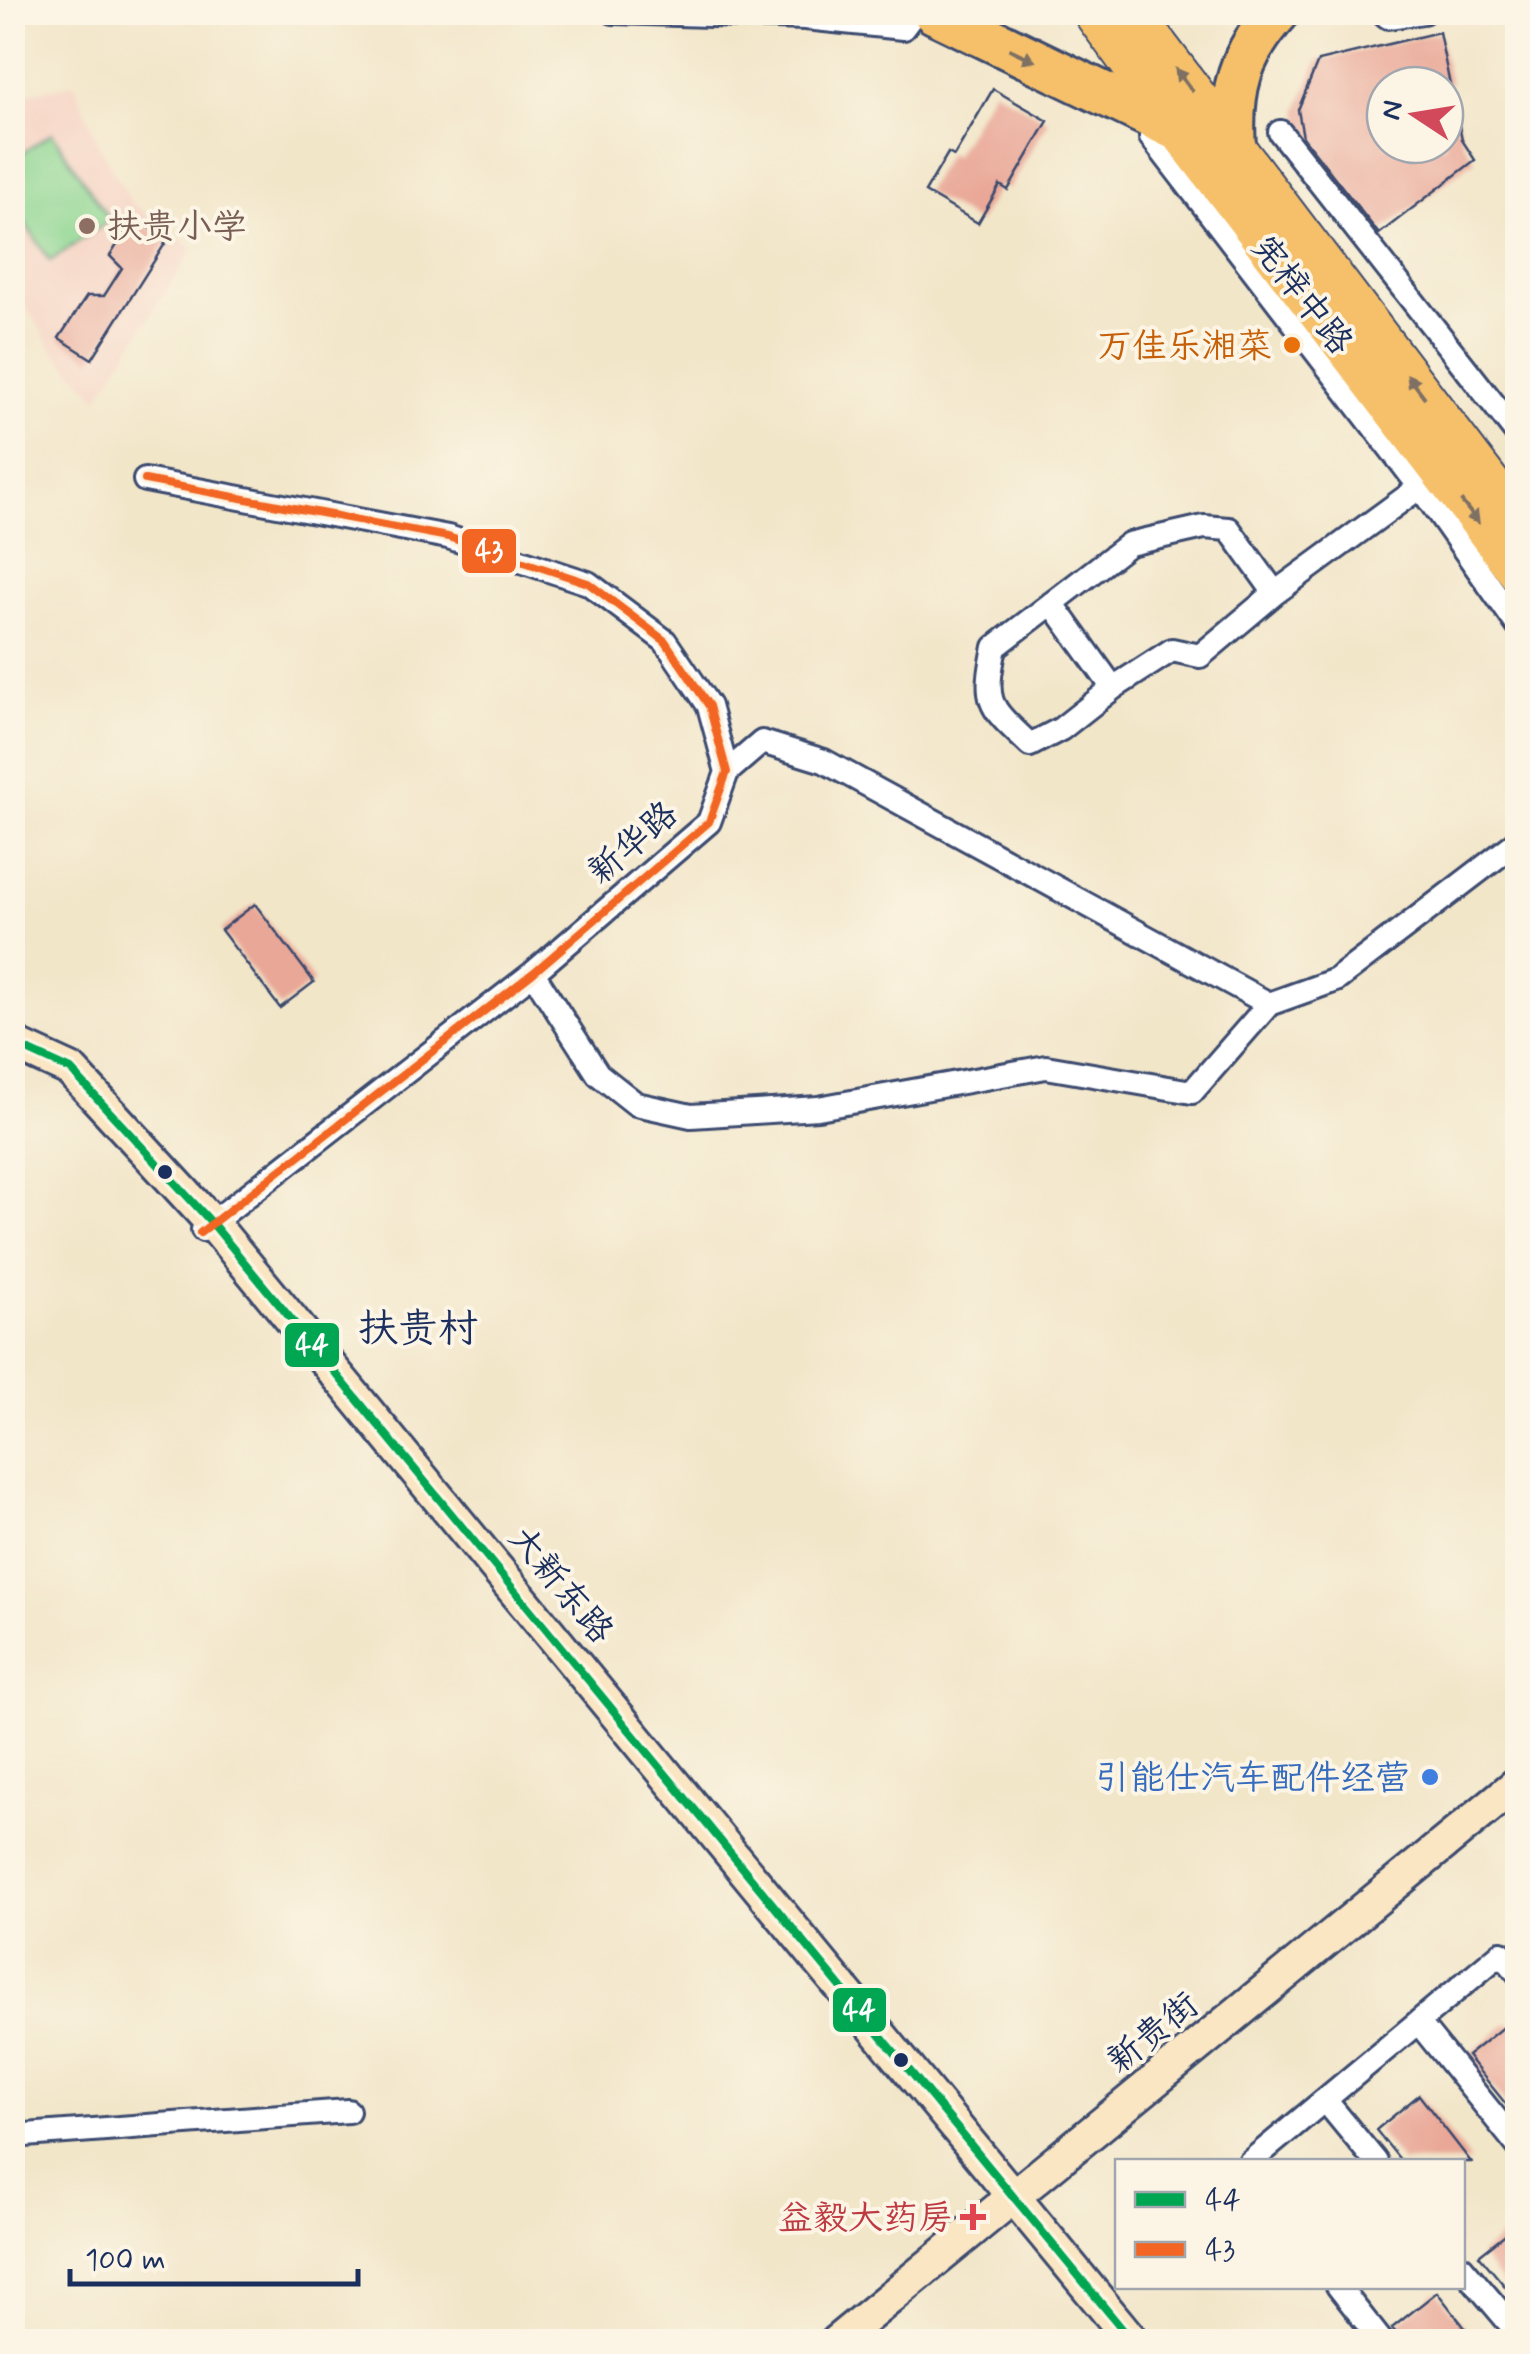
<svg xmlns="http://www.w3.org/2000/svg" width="1530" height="2354" viewBox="0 0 1530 2354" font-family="Mynerve,'LXGW WenKai TC',sans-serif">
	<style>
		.built { fill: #f5d2c2 }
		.green { fill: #8dd692; stroke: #548278; stroke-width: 2.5 }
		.building { fill: #e9a797 }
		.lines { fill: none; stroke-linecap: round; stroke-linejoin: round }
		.street-casing { stroke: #3b4a6e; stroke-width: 28 }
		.secondary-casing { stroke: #3b4a6e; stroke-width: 38 }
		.primary-casing { stroke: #3b4a6e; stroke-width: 42 }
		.highway-casing { stroke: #3b4a6e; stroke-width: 48 }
		.street { stroke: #fff; stroke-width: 22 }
		.secondary { stroke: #fbe6c4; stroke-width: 32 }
		.primary { stroke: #f6c06b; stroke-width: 38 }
		.highway { stroke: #f6c06b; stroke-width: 42 }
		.bus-1-casing { stroke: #fcf5e5; stroke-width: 15 }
		.bus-2-casing { stroke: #fcf5e5; stroke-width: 15 }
		.bus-1 { stroke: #00a651; stroke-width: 8 }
		.bus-2 { stroke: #f26522; stroke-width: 8 }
		.oneway { fill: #7e7064 }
		.education-dot { fill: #8d6e63; stroke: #fcf5e5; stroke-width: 4 }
		.food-dot { fill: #e8710a; stroke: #fcf5e5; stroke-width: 4 }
		.bus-dot { fill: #1b2f5e; stroke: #fcf5e5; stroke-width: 4 }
		.shop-dot { fill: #3f7fe0; stroke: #fcf5e5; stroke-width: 4 }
		.health-dot { fill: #e0444e; stroke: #fcf5e5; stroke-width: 4 }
		.labels { text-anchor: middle; stroke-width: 8; stroke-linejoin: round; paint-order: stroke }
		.education-label { font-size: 35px; fill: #785e54; stroke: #fcf5e5; text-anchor: start }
		.street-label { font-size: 35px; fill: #1b2f5e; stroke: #fcf5e5 }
		.food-label { font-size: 35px; fill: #c56008; stroke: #fcf5e5; text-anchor: end }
		.shop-label { font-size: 35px; fill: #366cbe; stroke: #fcf5e5; text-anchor: end }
		.health-label { font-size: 35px; fill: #be3a42; stroke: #fcf5e5; text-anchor: end }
		.quarter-label { font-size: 40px; fill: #1b2f5e; stroke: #fcf5e5 }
		.line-badge { stroke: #fcf5e5; stroke-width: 4 }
		.badge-label { font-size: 28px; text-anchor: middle; font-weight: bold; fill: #fff }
	</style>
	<rect width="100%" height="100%" fill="#fcf5e5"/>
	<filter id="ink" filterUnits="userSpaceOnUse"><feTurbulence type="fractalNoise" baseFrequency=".01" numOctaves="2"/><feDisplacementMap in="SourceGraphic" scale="20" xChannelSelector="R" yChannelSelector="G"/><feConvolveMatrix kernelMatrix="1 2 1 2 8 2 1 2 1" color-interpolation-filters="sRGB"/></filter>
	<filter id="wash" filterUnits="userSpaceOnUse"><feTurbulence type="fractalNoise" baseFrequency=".0048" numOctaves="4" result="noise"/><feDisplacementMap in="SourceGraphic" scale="40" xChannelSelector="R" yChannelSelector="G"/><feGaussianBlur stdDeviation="2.25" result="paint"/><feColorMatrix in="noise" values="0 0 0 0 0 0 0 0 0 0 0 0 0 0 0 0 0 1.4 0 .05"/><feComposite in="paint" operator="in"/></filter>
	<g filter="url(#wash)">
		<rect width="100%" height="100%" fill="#f2e6c9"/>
		<!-- built -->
		<path class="built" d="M74,83L102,151L132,203L193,249L98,398L53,350L13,286V97Z"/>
		<!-- green -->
		<path class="green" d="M52,133L110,220L50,261L13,205L12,160Z"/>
		<g id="blocks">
			<!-- building -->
			<path class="building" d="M1439,32L1450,85H1385V145H1445V93L1452,92L1462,140L1475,160L1379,234L1303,137L1298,110L1318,61Z
				M993,89L1048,121L1008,190L1000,185L978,223L925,192L948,153L954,156Z
				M134,218L168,239L92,359L59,338L87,296H104L122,268L110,256Z
				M255,904L314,982L280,1008L221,930Z
				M1509,2022L1518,2032V2119L1467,2056Z
				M1419,2095L1471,2162H1402L1376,2130Z
				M1518,2224V2302L1479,2255Z
				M1437,2292L1476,2342H1403L1392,2328Z"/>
		</g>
	</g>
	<g filter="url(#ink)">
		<use href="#blocks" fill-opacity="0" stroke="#3b4a6e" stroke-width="2.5"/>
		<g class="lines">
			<!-- street casing -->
			<g class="street-casing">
				<path id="street" d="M613,12L805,18L903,28L915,12
					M1382,12L1388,17L1423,12
					M1280,132L1518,435
					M1151,137L1420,487L1518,626
					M145,480L448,537L588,583L665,641L709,706L727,772L709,822L533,973L203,1230
					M1275,593L1229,529L1204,527L1129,544L995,647C983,705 989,706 1030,745L1061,729L1113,688L1172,650L1200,656L1275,593L1420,487
					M1052,603L1113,688
					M727,772L762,742L824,761L1269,1004
					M533,973L598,1074L636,1104L691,1116L818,1108L1046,1067L1192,1092L1269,1004L1336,980L1518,841
					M1418,2022L1518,2146
					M1325,2100L1376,2162
					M12,2136L348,2111
					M1250,2162L1501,1953L1518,1973
					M1462,2267L1518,2333
					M1338,2286L1382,2342"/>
			</g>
			<!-- secondary casing -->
			<g class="secondary-casing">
				<path id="secondary" d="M12,1043L71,1070L212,1223L1133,2342
					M836,2342L1518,1783"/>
			</g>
			<!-- primary casing -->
			<g class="primary-casing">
				<path id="primary" d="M1092,12L1177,129L1518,573
					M1133,12L1518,519"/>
			</g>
			<!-- highway casing -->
			<g class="highway-casing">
				<path id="highway" d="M934,12L1177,129
					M1234,147C1230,90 1239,55 1278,12"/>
			</g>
			<!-- street -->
			<use href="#street" class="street"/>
			<!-- secondary -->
			<use href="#secondary" class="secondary"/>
			<!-- primary -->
			<use href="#primary" class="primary"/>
			<!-- highway -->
			<use href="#highway" class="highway"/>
			<!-- bus-1 casing -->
			<g class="bus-1-casing">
				<path id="bus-1" d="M12,1043L71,1070L212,1223L1133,2342"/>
			</g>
			<!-- bus-2 casing -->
			<g class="bus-2-casing">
				<path id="bus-2" d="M145,480L448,537L588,583L665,641L709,706L727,772L709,822L533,973L200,1233"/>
			</g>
			<!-- bus-1 -->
			<use href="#bus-1" class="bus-1"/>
			<!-- bus-2 -->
			<use href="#bus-2" class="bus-2"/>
		</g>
		<!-- one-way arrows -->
		<defs><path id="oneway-solid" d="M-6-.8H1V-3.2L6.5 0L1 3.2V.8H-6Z" transform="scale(2.5)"/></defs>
		<g class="oneway">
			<use href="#oneway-solid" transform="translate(1022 55) rotate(26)"/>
			<use href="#oneway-solid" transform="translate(1184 80) rotate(-127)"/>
			<use href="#oneway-solid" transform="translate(1416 386) rotate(-127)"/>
			<use href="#oneway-solid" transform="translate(1470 512) rotate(52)"/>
		</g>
	</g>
	<!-- markers -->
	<circle class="education-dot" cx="87" cy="226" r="10"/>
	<circle class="food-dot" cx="1292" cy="345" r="10"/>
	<g class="bus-dot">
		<circle cx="165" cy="1172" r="9"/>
		<circle cx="901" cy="2060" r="9"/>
	</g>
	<circle class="shop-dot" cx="1430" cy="1777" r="10"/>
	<path class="health-dot" d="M968 2202h10v10h10v10h-10v10h-10v-10h-10v-10h10z"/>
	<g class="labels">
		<!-- education labels -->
		<g class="education-label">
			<text x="107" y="238">扶贵小学</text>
		</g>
		<!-- street labels -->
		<g class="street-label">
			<text transform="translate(1303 294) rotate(52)" y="12">宪梓中路</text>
			<text transform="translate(632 842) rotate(-41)" y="12">新华路</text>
			<text transform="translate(562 1584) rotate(50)" y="12">大新东路</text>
			<text transform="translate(1152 2032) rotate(-39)" y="12">新贵街</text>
		</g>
		<!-- food labels -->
		<g class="food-label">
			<text x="1272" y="357">万佳乐湘菜</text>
		</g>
		<!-- shop labels -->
		<g class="shop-label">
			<text x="1410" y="1789">引能仕汽车配件经营</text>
		</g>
		<!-- health labels -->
		<g class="health-label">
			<text x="953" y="2229">益毅大药房</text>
		</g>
		<!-- quarter labels -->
		<g class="quarter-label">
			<text x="418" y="1341">扶贵村</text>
		</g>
	</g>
	<g class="line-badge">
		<rect x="460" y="527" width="58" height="48" rx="10" fill="#f26522"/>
		<rect x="283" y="1321" width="58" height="48" rx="10" fill="#00a651"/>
		<rect x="831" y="1986" width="57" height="48" rx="10" fill="#00a651"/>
	</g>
	<g class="badge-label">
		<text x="489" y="560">43</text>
		<text x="312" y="1354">44</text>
		<text x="859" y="2019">44</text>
	</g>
	<!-- margin -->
	<rect width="1530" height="2354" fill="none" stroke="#fcf5e5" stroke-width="50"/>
	<!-- legend -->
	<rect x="1115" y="2159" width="350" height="130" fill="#fcf5e5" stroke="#a2a6af" stroke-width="2.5"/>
	<rect x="1135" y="2192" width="50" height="15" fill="#00a651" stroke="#a2a6af" stroke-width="2.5"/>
	<text x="1205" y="2209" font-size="30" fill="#1b2f5e">44</text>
	<rect x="1135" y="2242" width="50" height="15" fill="#f26522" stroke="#a2a6af" stroke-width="2.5"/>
	<text x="1205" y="2259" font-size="30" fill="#1b2f5e">43</text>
	<!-- north arrow -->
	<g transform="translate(1415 115) rotate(282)"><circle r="48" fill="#fcf5e5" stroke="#a2a6af" stroke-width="2.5"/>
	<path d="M0-8L18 38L0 25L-18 38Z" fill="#d1495b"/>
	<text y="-15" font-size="28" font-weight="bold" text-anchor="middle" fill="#1b2f5e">N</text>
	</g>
	<!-- scale -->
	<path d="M70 2269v15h288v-15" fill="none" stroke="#1b2f5e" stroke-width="5"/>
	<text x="85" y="2269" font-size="30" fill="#1b2f5e" stroke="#fcf5e5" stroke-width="8" paint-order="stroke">100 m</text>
</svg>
